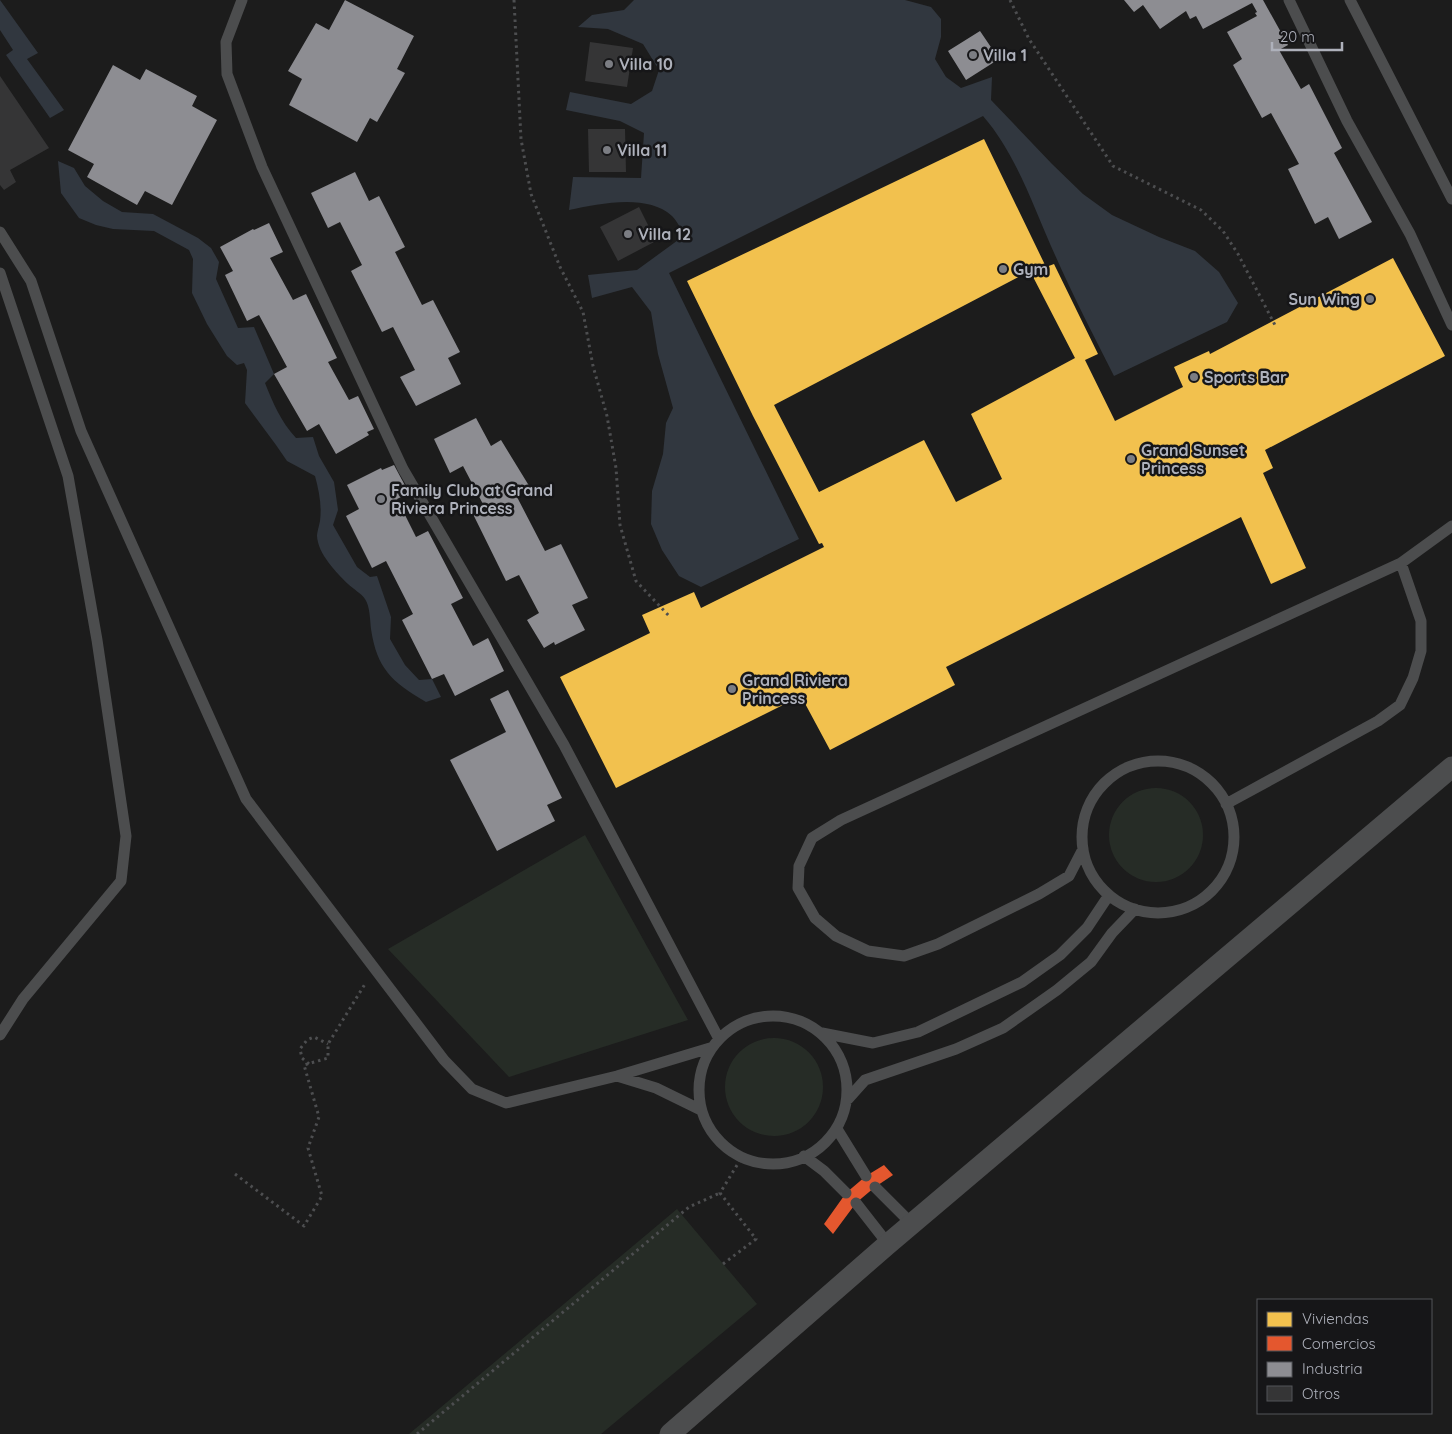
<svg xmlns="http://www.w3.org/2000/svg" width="1452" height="1434" viewBox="0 0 1452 1434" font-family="Quicksand,sans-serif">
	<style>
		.green { fill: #262c26 }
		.water { fill: #31373f }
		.homes { fill: #f2c14e; fill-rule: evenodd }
		.shops { fill: #e4572e }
		.industry { fill: #8d8d92 }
		.building { fill: #353536 }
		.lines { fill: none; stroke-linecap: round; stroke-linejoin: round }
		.path { stroke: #4d4e50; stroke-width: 3; stroke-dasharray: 2.5 4; stroke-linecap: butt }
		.service { stroke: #4c4d4e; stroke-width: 11 }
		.minor { stroke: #4c4d4e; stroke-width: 21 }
		.poi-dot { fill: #7b7d83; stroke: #161618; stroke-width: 2 }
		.labels { text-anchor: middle; stroke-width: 5; stroke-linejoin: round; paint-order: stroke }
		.poi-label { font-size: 16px; font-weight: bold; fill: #aeb1bb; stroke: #161618; text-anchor: start }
	</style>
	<rect width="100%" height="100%" fill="#1c1c1c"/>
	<!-- green -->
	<path class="green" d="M1109 835a47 47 0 1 1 94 0a47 47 0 1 1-94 0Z
		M585,835L688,1020L509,1077L388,949Z
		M725 1087a49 49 0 1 1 98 0a49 49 0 1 1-98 0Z
		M677,1209L757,1304L601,1434H409Z"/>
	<!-- water -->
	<path class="water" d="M0,0L38,53L27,59L64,110L50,118L6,55L13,50L0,30Z
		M634,0H905L931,7L941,19V37L935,59L946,77L961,88L992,77L991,100L1052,164L1083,194L1112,215L1159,237L1195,251L1219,272L1238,303L1227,322L1114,376C1094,336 1073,296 1055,255C1034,209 1017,155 983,116L669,273L799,539L701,587L679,576L662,550L651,524L652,491L663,454L666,423L673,408L658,354L651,312L632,287L592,298L588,275L637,270L685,235C681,229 677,221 672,216C647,193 599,204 569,210L573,177L641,178L644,133L620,121L566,110L570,92L631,104L652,91L659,70L643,44L608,29L578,27L592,15L624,10Z
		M58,161L74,168L85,186L103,201L122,212L153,214L198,238L211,248L219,262L216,279L238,328L254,327L274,374L265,383C273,403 281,422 296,438L313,437L319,456L334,482L338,510L333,525L357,567L370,577L377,576L391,617L390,639L405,665L419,680L432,679L441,697L426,702C392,682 377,669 371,629C370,620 370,606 365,599C361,593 353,589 348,584C336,572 318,554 317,536C317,532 319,526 320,521C322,505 319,491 315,476L287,461L276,445L245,403L247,370L244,363L237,365L227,356L207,324L192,293L193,259L189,250L154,231L113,229L96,225L79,218L61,193Z"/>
	<!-- homes -->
	<path class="homes" d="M984,139L1046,267L1054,264L1098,354L1085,360L1115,421L1183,387L1174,367L1209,351L1210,354L1393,258L1445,356L1265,450L1273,468L1263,473L1306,568L1271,584L1241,517L946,667L955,685L953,686L830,750L801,696L616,788L560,677L650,633L642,615L694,592L701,608L824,547L822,543L819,544L753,416L687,281ZM1030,271L1075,358L971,414L1002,479L956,502L924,440L819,492L774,405Z"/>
	<!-- shops -->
	<path class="shops" d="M884,1165L893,1175L875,1187L856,1203L833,1234L824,1224L846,1193L866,1176Z"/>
	<!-- industry -->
	<path class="industry" d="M345,0L414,36L397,69L405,73L377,122L370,118L357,142L289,105L302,79L288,71L316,23L329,30Z
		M1124,0H1263L1288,45L1279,50L1301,89L1309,84L1342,148L1334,153L1372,222L1339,239L1328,217L1315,224L1288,169L1299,164L1271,113L1262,118L1233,65L1242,59L1227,32L1257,16L1255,13L1257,12L1252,3L1203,29L1196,16L1190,19L1186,11L1160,29L1143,5L1134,12Z
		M980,31L999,59L966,80L948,51Z
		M113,65L140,80L146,69L197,96L192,106L217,120L172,205L145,191L137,205L87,177L94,164L68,150Z
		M355,172L369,201L379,196L405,247L395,252L422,305L433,300L460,352L448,358L461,384L416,406L400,377L415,370L393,327L382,332L351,271L362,265L340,222L328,228L311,193Z
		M269,223L283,252L270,258L293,300L306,294L337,358L328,362L349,400L358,396L374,429L367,432L369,435L336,454L319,424L307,431L274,374L287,367L259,315L247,321L225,275L233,271L220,247L253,229L254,230Z
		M476,418L491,446L501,440L531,489L517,497L545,551L561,544L588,598L572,605L585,630L555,645L554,642L544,648L527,620L539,613L519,575L506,581L472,512L484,506L463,466L450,473L434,439Z
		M394,465L409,493L397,499L416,537L428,531L463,598L451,604L473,646L488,638L504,671L455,696L444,674L432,679L402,620L413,614L386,561L372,568L346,516L359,509L347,485L381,468L382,470Z
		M508,690L562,798L547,805L555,821L497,851L450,760L506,732L490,699Z"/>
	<!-- building -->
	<path class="building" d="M590,42L633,48L627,87L585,81Z
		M0,76L49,148L10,170L16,182L4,190L0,185Z
		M588,129H625L626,172H589Z
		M639,207L656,241L618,261L600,227Z"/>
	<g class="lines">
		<!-- path -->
		<path class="path" d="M514,0L521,139L531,194L560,267L583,312L593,366L607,416L616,468L620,525L636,581L670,617
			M1010,0L1029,39L1113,166L1201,210L1223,231L1238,254L1276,327
			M309,1064L302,1058L300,1049L307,1040L314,1037L328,1044
			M235,1174L304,1226L322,1196L308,1148L319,1117L304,1065L328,1058V1044L365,984
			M723,1264L756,1239L720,1193L742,1157
			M417,1434L689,1207L720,1193"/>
		<!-- service -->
		<path class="service" d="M242,0L226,42L227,74L262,167L403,469L564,745L719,1039
			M1289,0L1347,121L1410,234L1452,325
			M1350,0L1452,199
			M0,232L31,281L81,431L246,799L444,1060L472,1089L506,1103L617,1076L710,1048
			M0,273L68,476L97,640L126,836L121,881L23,999L0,1035
			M1082 837a76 76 0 1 1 152 0a76 76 0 1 1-152 0Z
			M1226,804L1378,721L1400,705L1413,678L1421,651V621L1401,563
			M1083,849L1069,876L1039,894L938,944L904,956L868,951L836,936L815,918L798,888L799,866L812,838L841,820L1401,563L1452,526
			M699 1090a74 74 0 1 1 148 0a74 74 0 1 1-148 0Z
			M822,1033L873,1043L918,1032L1022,982L1060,955L1087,928L1109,895
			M617,1076L656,1088L701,1110
			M848,1099L865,1080L956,1049L1003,1028L1057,990L1091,962L1112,933L1135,909
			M837,1129L866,1176
			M804,1156L824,1171L846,1193
			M875,1187L912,1224
			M856,1203L888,1244"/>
		<!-- minor -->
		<path class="minor" d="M670,1434L888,1244L1452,767"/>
	</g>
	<!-- markers -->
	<g class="poi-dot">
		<circle cx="973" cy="55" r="5"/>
		<circle cx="609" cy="64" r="5"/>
		<circle cx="607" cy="150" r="5"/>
		<circle cx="628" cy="234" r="5"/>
		<circle cx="1003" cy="269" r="5"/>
		<circle cx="1370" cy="299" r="5"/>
		<circle cx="1194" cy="377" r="5"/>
		<circle cx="1131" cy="459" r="5"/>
		<circle cx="381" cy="499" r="5"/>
		<circle cx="732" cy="689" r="5"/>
	</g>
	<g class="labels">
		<!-- poi labels -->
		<g class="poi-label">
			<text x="983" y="61">Villa 1</text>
			<text x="619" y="70">Villa 10</text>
			<text x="617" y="156">Villa 11</text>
			<text x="638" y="240">Villa 12</text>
			<text x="1013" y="275">Gym</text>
			<text x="1360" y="305" text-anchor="end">Sun Wing</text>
			<text x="1204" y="383">Sports Bar</text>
			<text x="1141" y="456">Grand Sunset<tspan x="1141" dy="18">Princess</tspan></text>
			<text x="391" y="496">Family Club at Grand<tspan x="391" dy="18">Riviera Princess</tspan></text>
			<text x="742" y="686">Grand Riviera<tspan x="742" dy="18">Princess</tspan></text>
		</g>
	</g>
	<!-- legend -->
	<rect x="1257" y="1299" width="175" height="115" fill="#161618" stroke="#535459"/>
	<rect x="1267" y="1312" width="25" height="15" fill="#f2c14e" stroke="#535459"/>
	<text x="1302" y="1324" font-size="15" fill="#aeb1bb">Viviendas</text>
	<rect x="1267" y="1336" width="25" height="15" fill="#e4572e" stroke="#535459"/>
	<text x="1302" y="1349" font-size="15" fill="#aeb1bb">Comercios</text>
	<rect x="1267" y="1362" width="25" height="15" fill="#8d8d92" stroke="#535459"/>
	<text x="1302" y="1374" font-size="15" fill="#aeb1bb">Industria</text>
	<rect x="1267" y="1386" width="25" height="15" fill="#353536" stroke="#535459"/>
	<text x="1302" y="1399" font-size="15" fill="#aeb1bb">Otros</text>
	<!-- scale -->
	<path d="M1272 42v8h70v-8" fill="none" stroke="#aeb1bb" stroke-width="2.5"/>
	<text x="1280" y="42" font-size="15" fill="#aeb1bb" stroke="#161618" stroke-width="4" paint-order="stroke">20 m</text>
</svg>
